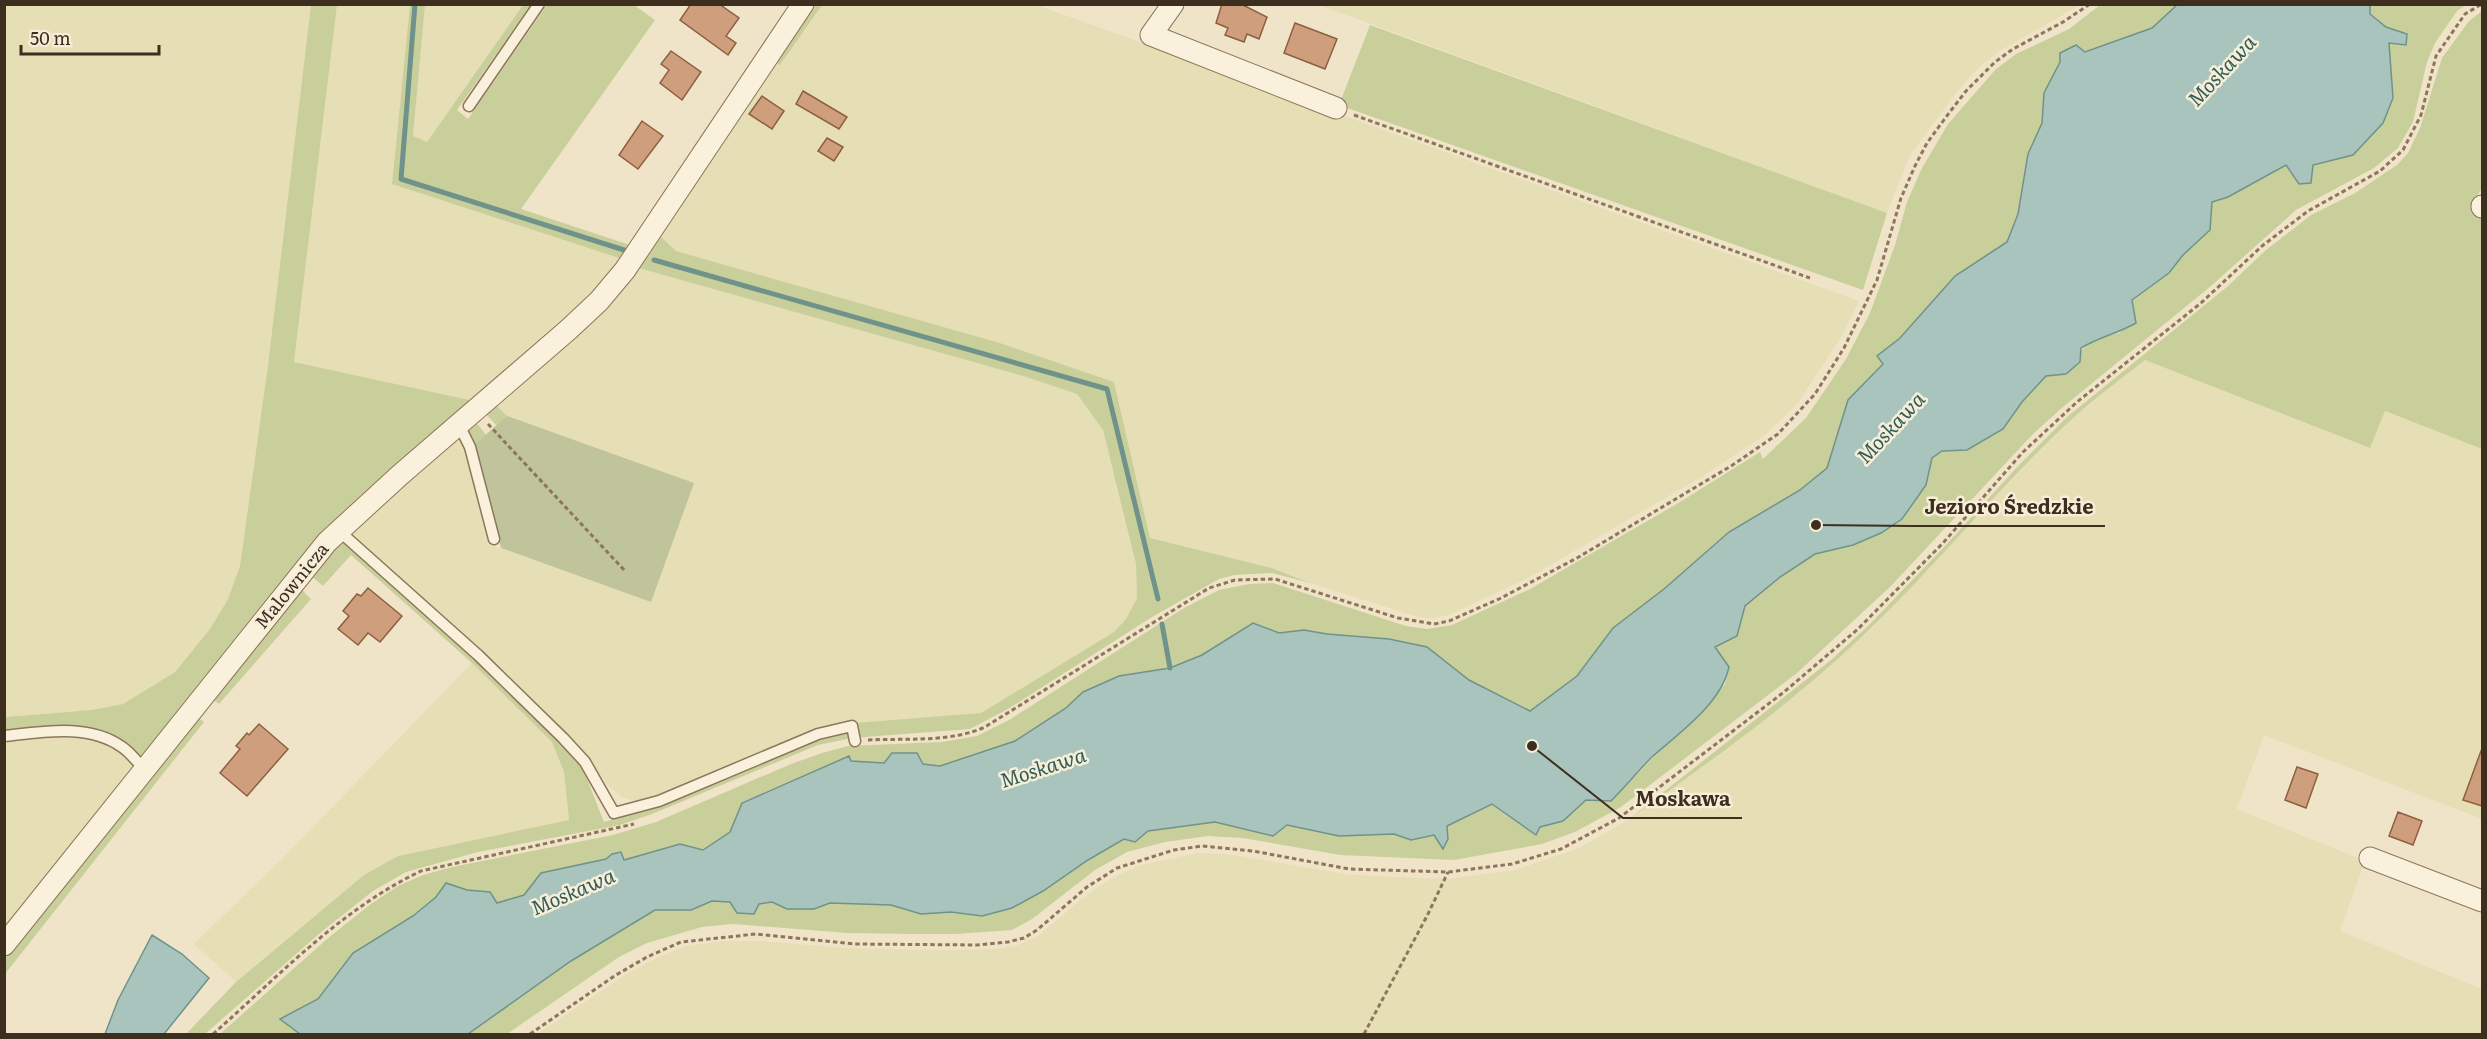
<svg xmlns="http://www.w3.org/2000/svg" width="2487" height="1039" viewBox="0 0 2487 1039" font-family="Literata,serif">
	<style>
		.farmland { fill: #e6deb5 }
		.green { fill: #c9cf9b }
		.cemetery { fill: #bfc49a }
		.water { fill: #a9c4bc; stroke: #6f938a; stroke-width: 1.5 }
		.lines { fill: none; stroke-linecap: round; stroke-linejoin: round }
		.stream { stroke: #6f938a; stroke-width: 5 }
		.building { fill: #cf9f7d; stroke: #8d5f41; stroke-width: 1.5 }
		.service-casing { stroke: #8d765c; stroke-width: 13 }
		.minor-casing { stroke: #8d765c; stroke-width: 23 }
		.path { stroke: #8d765c; stroke-width: 3; stroke-dasharray: 4.5 3; stroke-linecap: butt }
		.service { stroke: #faf1dc; stroke-width: 10 }
		.minor { stroke: #faf1dc; stroke-width: 21 }
		.labels { text-anchor: middle; stroke-width: 5; stroke-linejoin: round; paint-order: stroke }
		.street-label { font-size: 18px; fill: #3d2e20; stroke: #f7eed8 }
		.water-label { font-size: 20px; font-style: italic; fill: #2f5d5a; stroke: #f7eed8 }
		.leader { fill: none; stroke: #3d2e20; stroke-width: 2 }
		.callout-dot { fill: #3d2e20; stroke: #f7eed8; stroke-width: 2 }
		.callout-label { font-size: 20px; text-anchor: middle; font-weight: bold; fill: #3d2e20; stroke: #f7eed8; stroke-width: 5; stroke-linejoin: round; paint-order: stroke }
	</style>
	<rect width="100%" height="100%" fill="#f0e4c8"/>
	<!-- farmland -->
	<path class="farmland" d="M5,5H311L268,365L240,566L228,599L210,629L175,672L123,704L92,710L5,717Z
		M337,5H410L392,184L622,259L579,309L474,401L294,362Z
		M425,5H523L427,142L413,136Z
		M822,5H1037L1859,301L1843,334L1798,403L1765,435L1703,476L1528,578L1449,615L1432,618L1418,617L1310,583L1270,567L1150,538L1114,382L1000,343L676,251L659,235L774,61L780,65Z
		M1319,5H2080L1998,52L1976,70L1957,92L1910,155L1887,213Z
		M635,267L1023,376L1077,394L1103,430L1136,564L1137,598L1126,619L1114,632L981,713L817,731L783,743L649,800L634,801L622,797L606,784L590,761L565,734L484,654L348,533L457,436L466,448L491,545L651,602L507,416L497,406L599,314Z
		M2145,360L2369,448L2384,411L2482,449V819L2264,735L2237,809L2365,861L2340,931L2482,989V1034H537L625,975L656,958L686,946L722,941H761L845,948L928,950L998,949L1018,945L1038,936L1090,892L1112,878L1140,865L1197,853L1227,854L1352,875L1448,879L1515,870L1579,848L1628,820L1659,798L1793,698L1834,663L1873,627L2022,469L2072,419Z
		M472,663L552,742L564,772L569,820L398,856L364,875L236,982L194,944L282,859Z
		M68,726L101,731L123,740L142,757L5,926V730Z"/>
	<!-- green -->
	<path class="green" d="M311,5H337L294,362L474,401L334,525L142,757C136,752 131,745 124,741C93,719 40,728 5,730V717L92,710L123,704L175,672L210,629L228,599L240,566L268,365Z
		M410,5H425L413,136L427,142L523,5H531L457,110L468,119L547,5H634L655,20L521,209L633,246L622,259L392,184Z
		M813,5H822L780,65L774,61Z
		M2100,5H2178L2152,28L2060,61L2044,93L2042,123L2028,154L2018,214L2007,242L1955,276L1900,338L1878,356L1883,364L1848,400L1827,468L1800,490L1729,532L1664,589L1613,628L1577,676L1530,711L1469,680L1443,659L1304,630L1279,633L1253,623L1202,655L1170,668L1119,676L1083,692L1066,708L1015,741L940,766L851,761L848,756L742,802L730,832L703,850L680,844L623,860L606,859L541,873L524,895L497,903L490,892L467,890L446,883L436,897L413,916L353,953L318,999L281,1019L300,1034H220L327,939L371,904L398,886L423,875L452,867L613,835L656,822L791,764L822,753L848,746L942,742L977,736L1009,720L1184,608L1219,590L1249,584L1273,583L1406,626L1427,629L1452,625L1530,589L1680,502L1760,452L1763,459L1806,418L1846,359L1870,313L1895,245L1907,202L1922,168L1948,124L1996,69L2016,54L2069,29Z
		M2370,5H2466L2457,11L2435,43L2427,62L2413,122L2398,148L2374,168L2296,210L2211,286L2063,407L2033,434L1891,586L1797,673L1621,807L1575,832L1542,844L1454,860L1340,855L1243,838L1208,836L1165,842L1127,852L1095,870L1032,919L1012,930L956,934H909L848,933L733,924L702,927L647,943L619,957L507,1034H468L571,961L655,910H691L712,901L758,904L772,902L787,909H814L830,903L891,905L921,914L951,912L982,916L1012,908L1043,891L1088,860L1124,839L1135,842L1148,831L1215,822L1273,836L1286,825L1339,836L1394,834L1411,840L1434,835L1448,839L1447,826L1493,804L1536,835L1539,827L1563,821L1586,800L1611,801L1725,684L1729,667L1715,647L1737,636L1745,606L1780,577L1815,554L1853,545L1881,533L1926,485L1932,458L1942,451L1967,450L2003,429L2022,402L2046,376L2066,374C2083,346 2087,339 2120,333L2132,300L2169,274L2183,255L2211,210V202L2228,197L2286,165L2299,184L2313,165L2383,123L2393,98L2389,43L2405,45L2407,34L2386,27L2370,14Z
		M2482,11V189L2476,197L2482,201V449L2385,411L2370,448L2145,360C2120,380 2094,399 2071,420C2001,485 1941,560 1873,626C1799,699 1712,760 1628,820L1831,660L1870,624L1945,546L2018,466L2067,417L2228,286L2266,250L2311,215L2355,193L2397,165L2408,153L2420,128L2442,58L2469,21Z
		M1370,25L1887,213L1863,290L1339,105Z
		M659,235L676,251L1000,343L1114,382L1150,538L1272,568L1310,583L1272,573L1234,575L1219,579L1152,617L1008,709L970,729L852,738L818,745L652,814L620,825L478,852L406,872L373,891L320,933L205,1034H186L236,982L364,875L398,856L569,820L564,772L552,742L472,663L351,555L323,586L309,574L340,539L476,659L581,764L604,822L649,808L855,723L981,713L1114,632L1126,619L1137,598L1136,564L1103,430L1077,394L1023,376L635,267Z
		M497,406L507,416L497,426L485,413Z
		M476,422L486,435L475,444L467,430Z
		M298,586L311,599L219,704L212,698Z
		M197,717L204,722L5,974V959Z"/>
	<!-- cemetery -->
	<path class="cemetery" d="M507,416L694,483L651,602L501,548L475,444Z"/>
	<!-- water -->
	<path class="water" d="M2178,4L2370,5V14L2386,27L2407,34L2406,45L2389,43L2393,98L2383,123L2353,155L2313,165L2311,183L2299,184L2286,165L2228,197L2212,202L2210,230L2183,255L2169,273L2132,300L2136,323C2117,334 2101,336 2081,348L2080,362L2066,374L2046,376L2022,402L2003,429L1967,450L1942,451L1932,458L1926,485L1902,519L1881,533L1853,545L1815,554L1780,577L1745,606L1737,636L1715,647L1729,667C1721,704 1679,733 1652,757C1638,771 1625,787 1611,801L1586,800L1563,821L1540,827L1536,835L1492,804L1447,826L1448,839L1443,849L1434,835L1411,840L1394,834L1339,836L1287,825L1273,836L1215,822L1148,831L1135,842L1124,839L1088,860L1043,891L1012,908L982,916L951,912L921,914L891,905L830,903L814,909H787L772,902L759,904L754,914L737,913L730,902L712,901L691,910H655L571,961L468,1034H300L280,1019L318,999L353,953L413,916L436,897L446,883L467,890L490,892L497,903L524,895L541,873L606,859L612,854L621,852L624,860L680,844L703,850L730,832L742,803L849,756L851,761L884,763L892,753H917L923,764L940,766L1015,741L1066,708L1083,692L1119,676L1170,668L1202,655L1253,623L1279,633L1304,630L1327,634L1389,639L1427,647L1469,680L1530,711L1577,676L1613,628L1664,589L1729,532L1800,490L1827,468L1848,400L1883,364L1877,356L1900,338L1955,276L2007,242L2018,214L2028,154L2042,123L2044,93L2060,62V53L2076,45L2085,52L2152,28Z
		M152,935L182,954L209,978L164,1034H105L118,1000Z"/>
	<g class="lines">
		<!-- stream -->
		<path class="stream" d="M415,4L401,179L624,250
			M654,260L1107,389L1158,599
			M1162,624L1170,668"/>
	</g>
	<!-- building -->
	<path class="building" d="M691,4H719L739,18L726,36L736,43L728,55L680,20Z
		M1222,4H1241L1267,17L1259,39L1247,34L1244,42L1225,35L1228,28L1216,23Z
		M1295,23L1337,39L1325,69L1284,53Z
		M671,51L701,72L682,100L660,83L669,70L661,64Z
		M803,91L847,117L839,129L796,104Z
		M762,96L784,111L772,129L749,114Z
		M642,121L663,136L638,169L619,155Z
		M827,138L843,147L834,161L818,151Z
		M368,588L402,616L380,642L368,633L358,645L338,629L349,616L343,611L357,594L361,596Z
		M259,724L288,749L247,796L220,773L240,749L236,746L247,733L249,735Z
		M2481,751L2482,752V806L2463,800Z
		M2297,767L2318,774L2306,808L2285,800Z
		M2398,812L2422,821L2413,845L2389,836Z"/>
	<g class="lines">
		<!-- service casing -->
		<g class="service-casing">
			<path id="service" d="M469,106L539,4
				M456,427L463,433L470,447L494,539
				M338,530L478,655L563,738L585,762L614,813L659,801L818,734L852,726L855,741
				M4,736C42,732 89,723 122,747C130,752 138,763 145,770"/>
		</g>
		<!-- minor casing -->
		<g class="minor-casing">
			<path id="minor" d="M1173,4L1151,35L1336,108
				M2482,207V206
				M2370,858L2482,901
				M4,945L327,542L400,475L568,330L599,301L625,270L803,4"/>
		</g>
		<!-- path -->
		<path class="path" d="M1354,115L1810,278
			M488,424L626,572
			M868,740C907,738 949,743 985,727L1209,588L1235,580L1275,579L1398,618L1434,624L1449,621L1499,599L1577,558L1731,466L1778,434L1815,394L1844,348L1877,280L1901,198L1915,166L1927,143L1946,117L1966,91L1995,62L2013,49L2063,22L2090,4
			M213,1034C279,976 341,909 421,871L634,824
			M530,1034L616,975L647,957L681,942L756,934L855,944L977,945L1008,942L1024,938L1037,930L1087,887L1117,868L1174,850L1202,846L1253,851L1349,869L1448,872L1512,864L1561,849L1619,818L1784,692L1858,629L1943,543L2023,452L2077,402L2201,303L2262,246L2308,211L2380,171L2403,150L2421,115L2436,56L2465,14L2482,4
			M1364,1034L1427,916L1448,872"/>
		<!-- service -->
		<use href="#service" class="service"/>
		<!-- minor -->
		<use href="#minor" class="minor"/>
	</g>
	<g class="labels">
		<!-- street labels -->
		<g class="street-label">
			<text transform="translate(292 586) rotate(-51)" y="6">Malownicza</text>
		</g>
		<!-- water labels -->
		<g class="water-label">
			<text transform="translate(2222 71) rotate(-47)" y="7">Moskawa</text>
			<text transform="translate(1891 428) rotate(-47)" y="7">Moskawa</text>
			<text transform="translate(1043 768) rotate(-18)" y="7">Moskawa</text>
			<text transform="translate(573 892) rotate(-23)" y="7">Moskawa</text>
		</g>
	</g>
	<!-- callouts -->
	<path class="leader" d="M1816 525L1912 526H2105M1532 746L1623 818H1742"/>
	<g class="callout-dot">
		<circle cx="1816" cy="525" r="6"/>
		<circle cx="1532" cy="746" r="6"/>
	</g>
	<g class="callout-label">
		<text x="2009" y="514">Jezioro Średzkie</text>
		<text x="1683" y="806">Moskawa</text>
	</g>
	<!-- border -->
	<rect width="2487" height="1039" fill="none" stroke="#3d2e20" stroke-width="12"/>
	<!-- scale -->
	<path d="M21 45v9h138v-9" fill="none" stroke="#3d2e20" stroke-width="3"/>
	<text x="30" y="45" font-size="18" fill="#3d2e20" stroke="#f7eed8" stroke-width="4.5" paint-order="stroke">50 m</text>
</svg>
